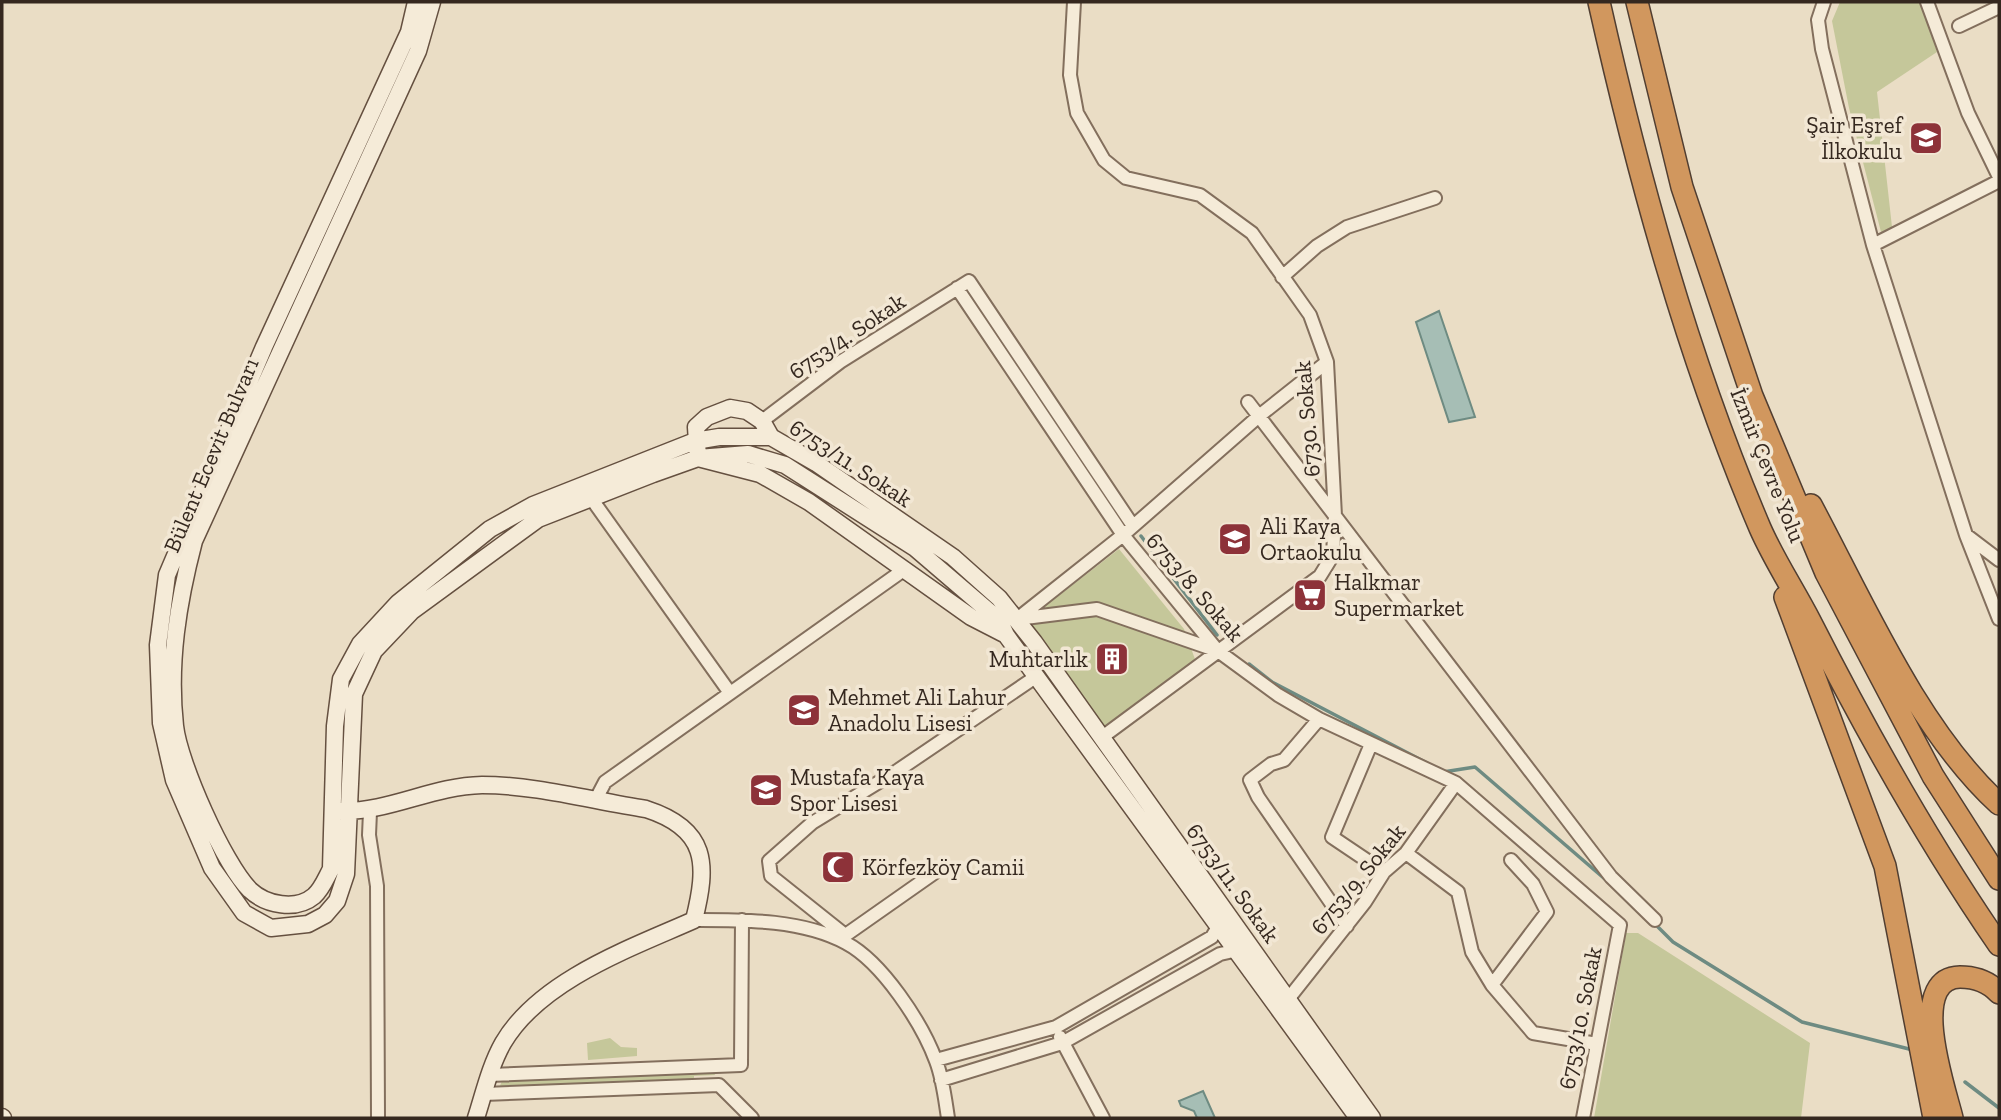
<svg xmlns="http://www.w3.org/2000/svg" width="2001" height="1120" viewBox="0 0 2001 1120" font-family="'Zilla Slab',serif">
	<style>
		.green { fill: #c5c79a }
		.water { fill: #a6beb5; stroke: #6e8b82; stroke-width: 2 }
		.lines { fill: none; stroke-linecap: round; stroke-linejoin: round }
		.stream { stroke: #6e8b82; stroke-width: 3.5 }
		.street-casing { stroke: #836f5d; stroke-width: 16 }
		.secondary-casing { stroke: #655040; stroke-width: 19 }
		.highway-casing { stroke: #513e31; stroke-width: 24 }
		.street { stroke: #f5ebd8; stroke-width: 12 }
		.secondary { stroke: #f5ebd8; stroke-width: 16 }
		.highway { stroke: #d1975e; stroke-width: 21 }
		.labels { text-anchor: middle; stroke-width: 7; stroke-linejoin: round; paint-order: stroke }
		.poi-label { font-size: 23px; fill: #35281f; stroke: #f2e7d4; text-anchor: start }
		.street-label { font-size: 23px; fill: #35281f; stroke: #f2e7d4 }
	</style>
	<rect width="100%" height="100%" fill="#eaddc5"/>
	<!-- green -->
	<path class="green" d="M1840,2H1921L1937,52L1877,92L1892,227L1881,232L1849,108L1832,21Z
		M1119,549L1184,629L1196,662L1104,726L1026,621Z
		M1626,933H1638L1810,1043L1801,1118H1594Z
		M610,1038L621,1047L637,1048V1056L588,1060L587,1043Z
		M714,1072L715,1075L694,1076V1080L499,1088L502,1081Z"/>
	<!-- water -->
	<path class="water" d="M1439,311L1475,417L1449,422L1416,322Z
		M1203,1091L1215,1118H1197L1194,1111L1181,1106L1179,1101Z"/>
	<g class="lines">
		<!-- stream -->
		<path class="stream" d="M1141,536L1217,635
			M1249,664L1272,682L1427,763
			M1443,772L1475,767L1606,880
			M1654,923L1673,942L1802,1022L1913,1050
			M1965,1082L1999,1108"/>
		<!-- street casing -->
		<g class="street-casing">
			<path id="street" d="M1074,2L1070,75L1077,113L1104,160L1126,178L1200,195L1252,233L1310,315L1327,362L1335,516L1333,555L1320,576L1101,738
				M1824,2L1818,20L1822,49L1873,245L1966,535L1999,560
				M1927,2L1968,113L1999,177
				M1959,26L1999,7
				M1873,245L1999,181
				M1282,277L1317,246L1347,227L1435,198
				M957,288L1123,535L1218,651L1278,695L1319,719L1456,783L1620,925L1583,1118
				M1248,402L1611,877L1655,920
				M762,421L840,362L969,281L1133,526
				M586,491L730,693
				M1966,535L1999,619
				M1017,619L1123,535L1259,416L1327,362
				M1017,619L1097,609L1218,651
				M1319,719L1284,760L1271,764L1250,780L1258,797L1347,926
				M1371,744L1332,837L1384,872
				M595,801L605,782L905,569
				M370,812L369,835L377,886L378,1118
				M1406,853L1458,892L1472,952L1492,985
				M1511,860L1533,884L1547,912L1492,985L1533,1033L1597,1044
				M694,920C742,920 802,919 846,943C882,962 922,1023 936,1061C943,1079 945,1099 948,1118
				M845,935L771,876L769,861L812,823L897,771L1037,676
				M840,939L934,873
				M1289,998L1365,902L1384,872L1406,853L1456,783
				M1060,1037L1103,1118
				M936,1060L1056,1027L1212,937L1219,925
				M489,1075L741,1065L742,920
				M941,1080L1062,1043L1220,954L1238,950
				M484,1094L719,1085L752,1118"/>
		</g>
		<!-- secondary casing -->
		<g class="secondary-casing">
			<path id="secondary" d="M416,2L409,32L264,347L167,575L158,645L161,723L174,780L212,868L244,913L271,928L308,924L325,915L337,901L346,874L354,694L374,651L412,611L538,519L653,474L698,458L760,474L809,502L971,617L1006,635
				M432,2L418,51L194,541C178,602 168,663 175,726C179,763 224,864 250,890C266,905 296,911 314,896C322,889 326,878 331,869L335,726L341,679L360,644L398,603L490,529L533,505L695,441L719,437H771
				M341,811C390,812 432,786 482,785C536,785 593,801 646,809C708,829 708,864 694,920C631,948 540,980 503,1043C490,1066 484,1093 476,1118
				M2,1117L3,1118
				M1358,1118L1006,635L999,620L915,548L785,465L748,454L698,458L696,427L707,417L730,408L747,411L762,421L771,437L816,463L953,557L999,598L1034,642L1372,1118"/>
		</g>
		<!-- highway casing -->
		<g class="highway-casing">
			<path id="highway" d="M1599,2C1639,180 1688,359 1760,528C1774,560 1794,590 1810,621C1867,733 1928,842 1999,945
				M1637,2L1682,187L1752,396L1826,573L1933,776L1999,879
				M1811,505C1863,602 1918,730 1999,804
				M1785,597L1885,866L1934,1118
				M1952,1118C1945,1089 1906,978 1960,977C1976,977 1989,982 1999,993"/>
		</g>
		<!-- street -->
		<use href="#street" class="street"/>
		<!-- secondary -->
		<use href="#secondary" class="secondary"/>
		<!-- highway -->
		<use href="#highway" class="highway"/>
	</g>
	<!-- icons -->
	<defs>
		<g id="school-square" transform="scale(1.75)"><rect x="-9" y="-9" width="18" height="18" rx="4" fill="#8d3239" stroke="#f2e7d4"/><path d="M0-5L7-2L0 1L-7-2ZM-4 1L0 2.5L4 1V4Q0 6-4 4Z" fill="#fff"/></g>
		<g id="supermarket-square" transform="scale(1.75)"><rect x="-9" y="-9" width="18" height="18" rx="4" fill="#8d3239" stroke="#f2e7d4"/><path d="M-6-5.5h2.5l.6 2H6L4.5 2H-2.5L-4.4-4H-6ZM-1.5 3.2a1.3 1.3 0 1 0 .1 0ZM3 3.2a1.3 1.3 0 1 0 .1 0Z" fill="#fff"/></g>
		<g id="building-square" transform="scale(1.75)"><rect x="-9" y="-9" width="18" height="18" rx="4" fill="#8d3239" stroke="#f2e7d4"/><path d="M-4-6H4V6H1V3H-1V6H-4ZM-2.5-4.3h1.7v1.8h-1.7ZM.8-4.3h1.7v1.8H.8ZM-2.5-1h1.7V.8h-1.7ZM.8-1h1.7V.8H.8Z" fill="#fff"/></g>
		<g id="mosque-square" transform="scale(1.75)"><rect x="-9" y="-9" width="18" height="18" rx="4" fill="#8d3239" stroke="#f2e7d4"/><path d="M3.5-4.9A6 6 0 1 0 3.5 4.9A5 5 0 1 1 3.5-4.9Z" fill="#fff"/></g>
	</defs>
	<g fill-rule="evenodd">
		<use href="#school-square" x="1926" y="138"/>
		<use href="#school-square" x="1235" y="539"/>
		<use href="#supermarket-square" x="1310" y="595"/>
		<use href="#building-square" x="1112" y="659"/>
		<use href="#school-square" x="804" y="710"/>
		<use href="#school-square" x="766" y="790"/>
		<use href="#mosque-square" x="838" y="867"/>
	</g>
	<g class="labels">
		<!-- poi labels -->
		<g class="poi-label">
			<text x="1902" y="133" text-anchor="end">Şair Eşref<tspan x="1902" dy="26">İlkokulu</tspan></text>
			<text x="1260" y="534">Ali Kaya<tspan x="1260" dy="26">Ortaokulu</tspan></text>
			<text x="1334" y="590">Halkmar<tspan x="1334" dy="26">Supermarket</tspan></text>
			<text x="1088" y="667" text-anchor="end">Muhtarlık</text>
			<text x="828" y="705">Mehmet Ali Lahur<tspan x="828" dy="26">Anadolu Lisesi</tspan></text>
			<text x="790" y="785">Mustafa Kaya<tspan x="790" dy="26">Spor Lisesi</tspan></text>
			<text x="862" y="875">Körfezköy Camii</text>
		</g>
		<!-- street labels -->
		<g class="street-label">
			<text transform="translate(847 336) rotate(-34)" y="8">6753/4. Sokak</text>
			<text transform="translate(1307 419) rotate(-95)" y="8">6730. Sokak</text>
			<text transform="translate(211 455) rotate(-67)" y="8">Bülent Ecevit Bulvarı</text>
			<text transform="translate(851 463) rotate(33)" y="8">6753/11. Sokak</text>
			<text transform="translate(1768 465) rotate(68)" y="8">İzmir Çevre Yolu</text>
			<text transform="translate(1195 587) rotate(49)" y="8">6753/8. Sokak</text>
			<text transform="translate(1358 879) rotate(-51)" y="8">6753/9. Sokak</text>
			<text transform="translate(1233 883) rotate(54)" y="8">6753/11. Sokak</text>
			<text transform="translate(1580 1018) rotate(-79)" y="8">6753/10. Sokak</text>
		</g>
	</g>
	<!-- border -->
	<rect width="2001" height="1120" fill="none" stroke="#35281f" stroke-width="7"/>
</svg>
